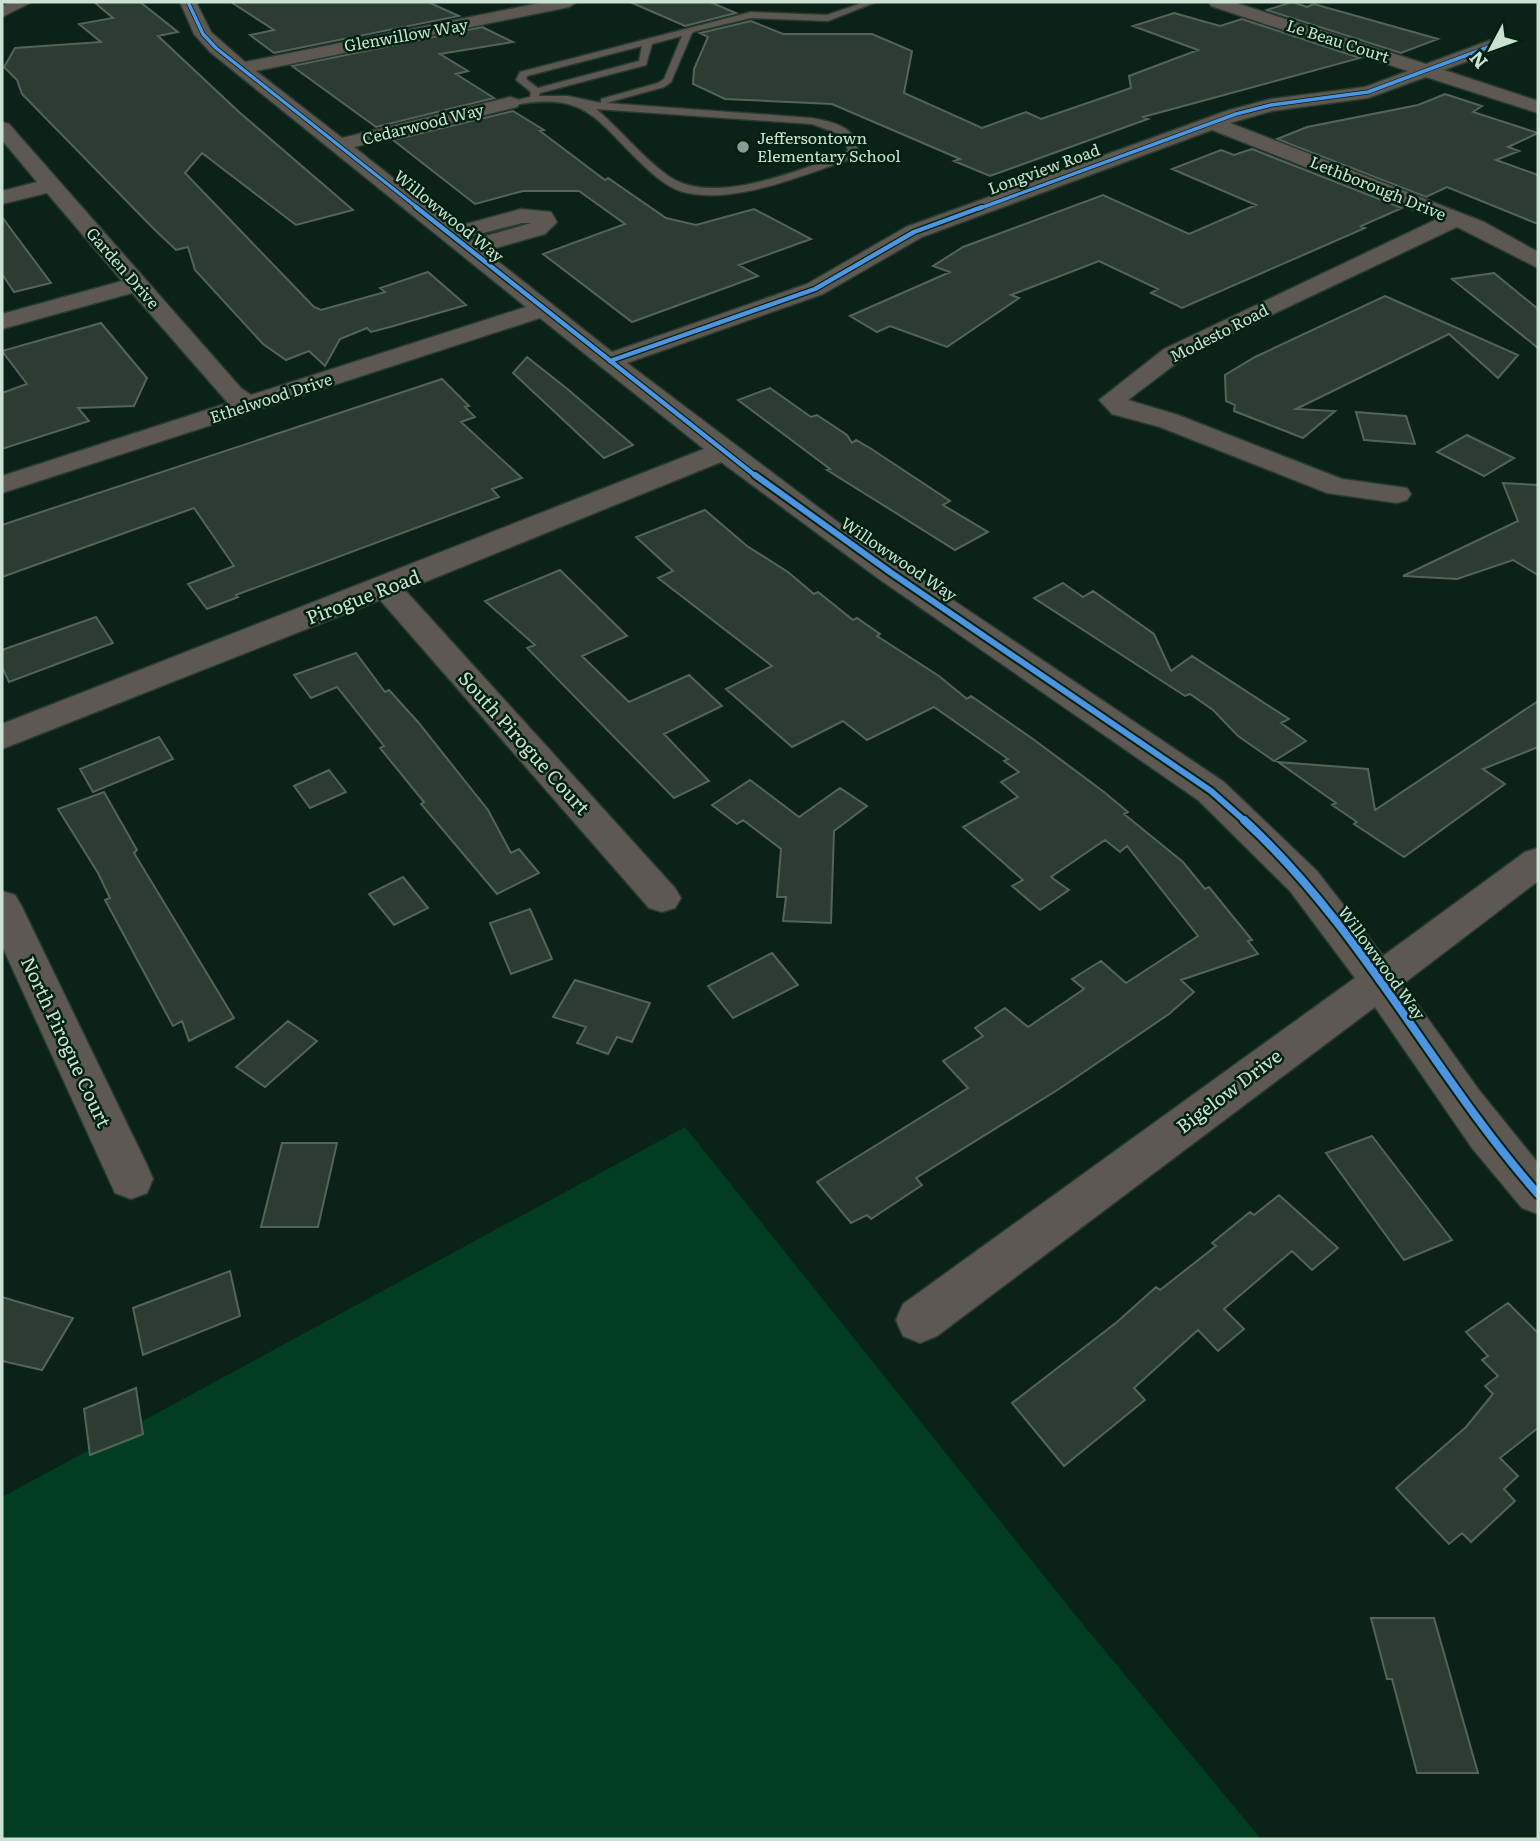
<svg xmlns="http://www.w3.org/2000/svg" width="1540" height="1841" viewBox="0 0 1540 1841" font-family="Literata,serif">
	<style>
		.green { fill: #013d21 }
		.building { fill: #2d3c31; stroke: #546458; stroke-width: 2 }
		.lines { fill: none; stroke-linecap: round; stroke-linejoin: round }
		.service-casing { stroke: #283b31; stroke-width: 3 }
		.minor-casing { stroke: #283b31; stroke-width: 3 }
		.service { fill: #5d5851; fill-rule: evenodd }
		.minor { fill: #5d5851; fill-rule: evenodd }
		.cycleway-far3-casing { stroke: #022211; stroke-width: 5 }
		.cycleway-far2-casing { stroke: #022211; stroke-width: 7 }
		.cycleway-far1-casing { stroke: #022211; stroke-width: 10 }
		.cycleway-casing { stroke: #022211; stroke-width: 12 }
		.cycleway-far3 { stroke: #4d94e3; stroke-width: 3.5 }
		.cycleway-far2 { stroke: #4d94e3; stroke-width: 4.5 }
		.cycleway-far1 { stroke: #4d94e3; stroke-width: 6 }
		.cycleway { stroke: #4d94e3; stroke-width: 8 }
		.poi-dot { fill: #879f91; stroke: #022211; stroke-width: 2.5 }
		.labels { text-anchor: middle; stroke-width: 5; stroke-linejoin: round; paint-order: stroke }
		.far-street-label { font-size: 16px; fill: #cbe2d2; stroke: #022211 }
		.far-poi-label { font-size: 16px; fill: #cbe2d2; stroke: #022211; text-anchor: start }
		.street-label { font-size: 19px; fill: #cbe2d2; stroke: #022211 }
	</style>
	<rect width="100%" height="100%" fill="#0a2217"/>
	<!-- green -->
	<path class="green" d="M685,1127L1072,1611L1261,1839H2V1497Z"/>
	<!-- building -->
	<path class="building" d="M94,2H140L178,32L158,36L239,112L353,210L296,225L202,153L185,173L314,307L321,310L385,292L380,288L428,272L466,305L390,327L371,332L367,328L340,339L325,366L309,351L286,360L263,344L195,270L188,247L176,250L152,227L22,94L17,80L4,67L15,48L101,42L79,24L113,18Z
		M231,2H428L459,16L274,53L250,35L274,30Z
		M630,2H710L736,13L685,26Z
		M1292,2L1307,7L1314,4L1438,39L1401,53L1267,10Z
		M1174,13L1220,26L1242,19L1360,58L1143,117L1148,119L990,176L954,161L960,159L832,104L725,99L693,84L694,69L708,37L700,33L751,21L783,34H872L912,51L904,93L982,128L1026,112L1041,119L1131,88L1129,76L1198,50L1133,26Z
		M482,27L513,42L440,54L468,71L456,74L494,98L376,127L292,66Z
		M1445,94L1482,106L1473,112L1538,133L1508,147L1519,151L1496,160L1538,175V224L1447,187L1426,197L1277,139L1307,127L1418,105Z
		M513,111L544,130L540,131L605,180L608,178L666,218L696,225L754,209L811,239L739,265L758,276L632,322L543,254L625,224L579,191H523L475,204L393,140Z
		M1252,149L1402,208L1361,226L1365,228L1182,308L1151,293L1158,289L1099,261L1011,295L1019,298L947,347L890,326L877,332L850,316L950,272L933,266L963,247L1103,195L1189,234L1256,205L1172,169L1221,150L1234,155Z
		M2,217L51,283L14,292L2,274Z
		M1494,273L1538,309V348L1452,279Z
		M1385,296L1518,355L1498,378L1449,334L1296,409L1335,411L1303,438L1234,411L1235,405L1226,401L1225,375L1255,357Z
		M101,323L147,378L134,406L78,408L89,421L2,449V393L27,384L2,351Z
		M527,357L565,387L633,445L604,458L513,373Z
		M442,379L469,406L465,407L475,417L461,422L522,478L492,489L499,497L236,595L238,597L207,609L188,584L234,566L194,508L2,577V525Z
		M770,388L811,417L817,415L847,435L852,443L856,440L870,448L950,501L943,505L988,532L955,550L827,470L830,469L738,400Z
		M1356,412L1406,416L1415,444L1364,440Z
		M1467,435L1514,458L1484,476L1437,452Z
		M1503,483L1538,485V575L1513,560L1457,579L1403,576L1518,521Z
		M705,510L747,546L788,572L814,594L818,592L853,620L857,618L880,634L877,636L939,676L967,699L971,696L1033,739L1104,792L1128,812L1124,814L1183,862L1205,889L1209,887L1252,940L1248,941L1258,954L1181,980L1194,992L1169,1014L1059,1089L916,1178L922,1185L871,1219L867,1215L851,1223L817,1182L968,1088L943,1061L983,1036L975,1028L1005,1008L1028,1027L1084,989L1072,979L1101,961L1126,983L1198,936L1127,846L1120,852L1105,840L1051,877L1069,890L1040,910L1012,886L1023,880L963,827L1018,797L1001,782L1019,772L1004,761L1008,759L934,707L867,740L843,721L792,747L726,689L772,666L658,578L673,571L636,537Z
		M560,570L627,636L582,656L629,702L689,675L722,706L664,734L709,781L674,798L527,648L535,645L485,601Z
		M1063,583L1083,597L1093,591L1154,634L1171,671L1192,656L1289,719L1281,723L1306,741L1274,761L1238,736L1213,710L1190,694L1185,696L1034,598Z
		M96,617L113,643L9,682L2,667V650Z
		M356,653L385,692L389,690L418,722L488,810L511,853L519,849L539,873L497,894L421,804L424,802L380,748L384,746L337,687L311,698L294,675Z
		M1538,701V747L1483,769L1505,784L1404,857L1354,824L1357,822L1332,805L1336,803L1278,762L1368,769L1375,810Z
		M159,737L173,759L93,792L80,769Z
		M329,770L346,792L310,808L294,786Z
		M750,780L799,817L840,788L867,806L834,831L831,923L783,921L786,897H777L781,849L743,820L737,824L712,805Z
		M104,792L137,850L134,853L234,1018L189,1041L182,1021L173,1026L105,900L110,898L98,873L58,809Z
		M403,877L428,908L394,925L369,894Z
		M530,909L552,959L511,974L490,923Z
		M772,953L798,985L733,1018L708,986Z
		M575,980L650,1003L632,1042L617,1037L608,1054L577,1043L586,1027L553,1017Z
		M288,1021L317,1041L265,1087L236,1067Z
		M1372,1136L1405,1179L1452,1240L1404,1260L1326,1153Z
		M282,1143H337L318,1227H261Z
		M1279,1195L1338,1248L1312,1270L1292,1251L1224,1309L1244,1329L1218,1351L1198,1330L1134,1388L1145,1400L1064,1466L1012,1403L1117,1322L1156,1287L1160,1290L1216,1246L1212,1243L1250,1212L1254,1215Z
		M230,1271L240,1316L143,1355L133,1308Z
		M2,1297L73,1318L42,1370L2,1361Z
		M1508,1303L1538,1333V1428L1500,1458L1518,1476L1504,1489L1515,1501L1471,1542L1462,1533L1449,1544L1396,1488L1466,1427L1493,1394L1485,1386L1498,1376L1482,1360L1488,1356L1466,1332Z
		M136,1388L143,1434L90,1455L84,1409Z
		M1371,1618H1434L1478,1773H1417L1392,1679H1387Z"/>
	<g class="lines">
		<!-- service casing -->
		<g class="service-casing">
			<path id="service" d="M865,2H876L828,21L751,18L696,31L692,33L671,82L664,87L606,103L812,118C833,122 856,126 858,151L851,159C803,175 730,207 680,191C666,186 655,176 645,167C594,119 587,90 510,106L505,103L530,97L531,92L516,80L520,72L751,12L827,15ZM682,36L664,79L658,83L601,99V103L568,96H539L540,93L646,65L652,44ZM642,46L639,61L538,88L526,79L527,76ZM596,109L812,124L842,135L848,150L843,155C797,170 711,208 667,175C641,156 621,130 596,109Z"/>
		</g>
		<!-- minor casing -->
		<g class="minor-casing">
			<path id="minor" d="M11,2H32L2,17V6Z
				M180,2H196L211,32L245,62L545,2H577L569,7L256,71L342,138L510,97L517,99L520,103L517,107L354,147L455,227L521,209L551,212L557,222L545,234L485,251L612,352L807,284L906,227L1229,110L1271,99L1365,87L1408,71L1211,6L1209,2H1233L1426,64L1496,38H1508L1511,42L1508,46L1444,70L1538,101V113L1426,77L1368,98L1272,111L1230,123L1484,222L1538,252V268L1457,227L1210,344L1182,359L1128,400L1178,415L1342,479L1407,488L1411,494L1407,500L1397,503L1327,493L1160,427L1112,414L1099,400L1164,349L1437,219L1212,130L922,237L823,294L627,363L847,529L1224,782L1317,871L1383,956L1525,852L1538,848V881L1403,984L1479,1090L1538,1163V1214L1522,1208L1472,1148L1375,1007L937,1336L920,1343L903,1336L896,1320L903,1304L1355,978L1290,891L1198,800L879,579L721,462L405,590L675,888L681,898L675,908L662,912L649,908L380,600L2,749V724L704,449L540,318L2,493V476L228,403L132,293L2,329V314L122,281L47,193L2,204V191L37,182L2,140V122L9,124L241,388L251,395L526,307L210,52L194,34ZM522,223H531L472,240L468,237Z
				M2,891L15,895L21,905L147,1165L153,1179L147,1193L131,1199L115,1193L2,946Z"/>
		</g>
		<!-- service -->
		<use href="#service" class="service"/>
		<!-- minor -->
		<use href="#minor" class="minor"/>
		<!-- cycleway-far3 casing -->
		<g class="cycleway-far3-casing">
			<path id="cycleway-far3" d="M188,2L203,34L216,48L419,209
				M978,209L1236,114L1271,105L1368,92L1502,42"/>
		</g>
		<!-- cycleway-far2 casing -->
		<g class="cycleway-far2-casing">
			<path id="cycleway-far2" d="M416,207L757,477
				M610,361L815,289L914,232L982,207"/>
		</g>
		<!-- cycleway-far1 casing -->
		<g class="cycleway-far1-casing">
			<path id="cycleway-far1" d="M755,475L890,572L1211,791L1246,822"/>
		</g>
		<!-- cycleway casing -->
		<g class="cycleway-casing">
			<path id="cycleway" d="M1244,820C1362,928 1433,1075 1538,1194"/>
		</g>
		<!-- cycleway-far3 -->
		<use href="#cycleway-far3" class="cycleway-far3"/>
		<!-- cycleway-far2 -->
		<use href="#cycleway-far2" class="cycleway-far2"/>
		<!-- cycleway-far1 -->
		<use href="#cycleway-far1" class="cycleway-far1"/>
		<!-- cycleway -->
		<use href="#cycleway" class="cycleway"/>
	</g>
	<!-- markers -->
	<circle class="poi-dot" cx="743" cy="147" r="7"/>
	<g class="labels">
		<!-- far-street labels -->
		<g class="far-street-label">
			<text transform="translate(406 35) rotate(-10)" y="6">Glenwillow Way</text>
			<text transform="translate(1338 41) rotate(18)" y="6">Le Beau Court</text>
			<text transform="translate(423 124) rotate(-14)" y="6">Cedarwood Way</text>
			<text transform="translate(1044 169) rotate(-20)" y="6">Longview Road</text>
			<text transform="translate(1378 188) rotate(22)" y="6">Lethborough Drive</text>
			<text transform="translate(449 216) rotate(39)" y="6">Willowwood Way</text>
			<text transform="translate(123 268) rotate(49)" y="6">Garden Drive</text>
			<text transform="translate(1219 333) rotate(-27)" y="6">Modesto Road</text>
			<text transform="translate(271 398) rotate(-18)" y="6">Ethelwood Drive</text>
			<text transform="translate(899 559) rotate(34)" y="6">Willowwood Way</text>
			<text transform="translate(1382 963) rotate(54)" y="6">Willowwood Way</text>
		</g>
		<!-- far-poi labels -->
		<g class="far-poi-label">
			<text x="757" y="144">Jeffersontown<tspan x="757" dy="18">Elementary School</tspan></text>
		</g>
		<!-- street labels -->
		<g class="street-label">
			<text transform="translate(363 597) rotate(-21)" y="7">Pirogue Road</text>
			<text transform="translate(524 743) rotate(48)" y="7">South Pirogue Court</text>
			<text transform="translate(66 1042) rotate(65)" y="7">North Pirogue Court</text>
			<text transform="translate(1229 1091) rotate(-37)" y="7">Bigelow Drive</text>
		</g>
	</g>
	<!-- border -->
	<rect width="1540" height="1841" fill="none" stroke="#cbe2d2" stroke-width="7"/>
	<!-- north arrow -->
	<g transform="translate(1491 49) rotate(229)" stroke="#022211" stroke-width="5" paint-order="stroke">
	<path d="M0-5L12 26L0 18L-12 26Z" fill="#cbe2d2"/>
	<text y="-10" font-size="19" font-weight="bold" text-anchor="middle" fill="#cbe2d2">N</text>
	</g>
</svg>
